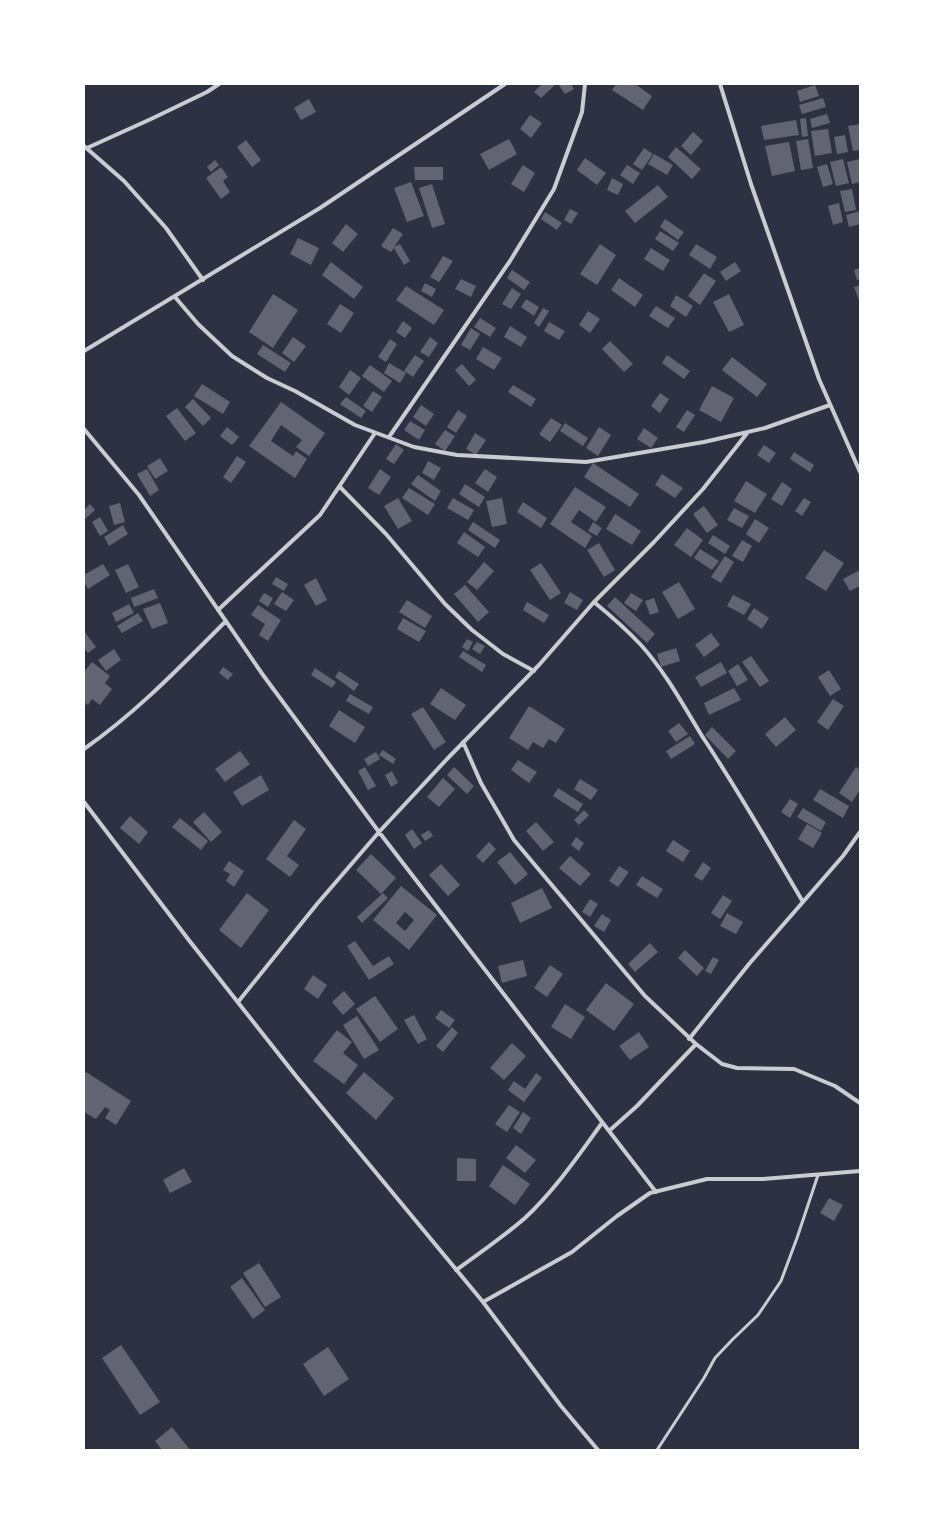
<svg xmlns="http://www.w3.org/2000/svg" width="944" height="1534" viewBox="0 0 944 1534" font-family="Ubuntu,sans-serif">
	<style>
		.building { fill: #626471; fill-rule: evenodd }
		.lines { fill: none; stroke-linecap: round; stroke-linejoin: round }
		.service { stroke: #caccd0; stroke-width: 3 }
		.minor { stroke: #caccd0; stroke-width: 4 }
	</style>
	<rect width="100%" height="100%" fill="#2d3142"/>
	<!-- building -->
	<path class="building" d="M542,84L555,85L541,98L534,92Z
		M558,84H571L574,89L565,94Z
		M616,84H635L652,96L643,110L612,90Z
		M815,85L819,96L800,102L797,91Z
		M823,98L826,107L802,114L799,105Z
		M309,99L316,112L301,120L294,108Z
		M827,114L830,123L812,128L810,119Z
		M530,115L542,123L531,138L520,129Z
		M806,118L808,136L802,137L800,119Z
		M796,120L799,135L764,140L761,126Z
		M860,124V150L853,151L848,126Z
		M828,129L832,153L815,156L811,131Z
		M693,132L703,141L691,155L681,146Z
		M845,135L848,152L837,154L834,137Z
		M509,139L517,154L489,170L480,154Z
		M808,139L813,168L801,170L796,141Z
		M246,140L261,160L252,167L237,147Z
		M789,142L795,171L772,176L765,146Z
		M676,147L701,169L692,179L668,157Z
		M644,148L653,154L642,170L633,164Z
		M654,154L673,165L667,175L648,164Z
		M585,158L606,173L597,185L577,170Z
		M843,159L849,183L836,186L830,162Z
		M860,159V182L852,184L847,162Z
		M215,160L219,165L211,172L207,167Z
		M827,164L833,184L823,187L817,167Z
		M523,165L535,173L524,192L511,184Z
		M627,165L640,173L633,184L620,175Z
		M221,167L228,177L223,181L230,192L221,199L206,178Z
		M414,167H443V180H415Z
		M612,178L623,184L618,195L607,190Z
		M411,182L424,216L407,222L394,188Z
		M432,184L445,224L432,228L419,188Z
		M658,185L668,197L635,223L625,211Z
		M852,189L856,210L845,212L840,191Z
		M839,203L843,222L833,225L828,206Z
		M570,209L578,213L571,224L564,220Z
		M860,211V224L849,227L846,215Z
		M545,212L562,223L557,230L541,219Z
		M665,219L684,232L678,240L660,227Z
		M346,224L358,234L343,252L332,243Z
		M393,228L403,234L394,247L400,244L410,261L404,265L394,248L391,252L381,246Z
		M660,231L679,243L673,251L655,239Z
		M298,238L319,248L311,265L290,254Z
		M600,244L616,255L597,285L580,274Z
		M696,244L717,257L710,269L689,255Z
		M651,248L670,260L663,271L644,259Z
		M443,256L453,261L439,282L430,277Z
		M331,262L363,287L354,299L322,275Z
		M735,262L741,271L726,281L720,272Z
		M860,268V279L857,280L854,270Z
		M512,270L530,282L524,290L507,278Z
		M704,273L716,281L700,305L688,296Z
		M619,278L643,295L635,307L611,290Z
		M461,279L476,286L471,297L455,289Z
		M425,283L436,289L432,297L421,291Z
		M860,285V303L854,287Z
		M406,286L444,310L434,325L396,300Z
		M512,288L521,294L511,309L502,304Z
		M273,294L298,310L273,348L249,332Z
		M729,294L744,325L729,332L713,302Z
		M676,295L693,306L686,317L670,306Z
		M526,299L539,307L534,316L521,307Z
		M340,304L354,313L341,333L327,324Z
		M656,306L675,318L668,328L649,316Z
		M543,308L549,311L539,327L534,323Z
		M588,311L600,319L590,333L579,325Z
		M480,318L496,328L490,337L474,327Z
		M403,321L412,328L405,338L396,332Z
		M549,322L565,331L559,340L544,331Z
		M510,326L527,337L521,347L504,337Z
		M471,328L480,334L470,350L461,345Z
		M293,337L306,346L294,362L282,353Z
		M430,337L438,343L429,357L420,352Z
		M390,339L397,344L386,362L378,357Z
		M610,341L633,364L624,372L602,349Z
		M263,345L291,363L285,372L257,354Z
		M483,347L502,358L494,370L476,359Z
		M415,355L424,361L413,377L404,371Z
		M667,355L690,371L684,379L662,363Z
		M732,357L767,384L757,397L722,370Z
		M389,363L406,373L400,383L384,373Z
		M462,364L476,380L469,386L455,370Z
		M370,365L392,381L384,392L362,376Z
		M350,370L361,378L349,395L339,387Z
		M202,384L230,402L223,414L194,396Z
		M513,385L536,399L531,407L508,392Z
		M712,386L734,398L721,422L699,410Z
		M373,391L382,397L372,412L363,406Z
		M660,393L669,399L660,413L651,406Z
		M346,397L366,411L361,418L340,404Z
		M193,399L211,418L203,426L185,407Z
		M281,402L325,433L309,456L296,447L302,440L281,425L271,441L293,456L296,451L307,459L295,478L249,446Z
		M421,405L434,414L426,426L413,417Z
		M177,408L196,433L185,441L166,416Z
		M458,410L467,416L456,433L447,427Z
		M687,410L695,415L684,432L676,427Z
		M551,418L562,425L550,442L539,434Z
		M410,421L425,430L419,440L404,430Z
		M565,423L588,438L583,446L560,431Z
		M227,427L239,437L232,445L220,436Z
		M599,427L611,435L598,456L586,448Z
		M644,428L658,438L651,448L637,439Z
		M445,430L455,436L445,451L435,444Z
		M475,433L486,440L476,455L466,449Z
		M396,444L404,450L394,464L386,459Z
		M764,445L776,453L769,463L757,455Z
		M794,452L814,465L810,472L790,459Z
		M237,456L246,462L231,483L223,477Z
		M160,458L168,471L155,479L147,466Z
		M428,461L441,468L434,480L422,473Z
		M593,463L639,494L630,507L584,477Z
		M147,469L159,490L150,496L137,474Z
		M380,469L391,477L379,495L368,488Z
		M485,469L497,477L488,492L475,483Z
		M662,474L683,488L675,498L655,485Z
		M418,475L441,491L435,501L411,484Z
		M746,481L767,494L755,513L734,501Z
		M782,482L792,489L782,506L771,499Z
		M465,484L485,497L479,507L459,494Z
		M575,487L606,507L596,522L579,510L571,522L592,536L585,548L550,524Z
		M409,488L435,504L428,515L402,498Z
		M398,498L412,521L398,529L384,506Z
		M453,498L474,510L468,520L447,508Z
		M502,498L507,524L492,527L486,501Z
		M804,498L811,502L802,516L795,511Z
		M523,502L547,518L541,528L517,512Z
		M120,503L125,522L114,525L109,506Z
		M90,504L95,510L84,520V510Z
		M704,506L718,525L707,533L693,514Z
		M734,508L749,516L742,528L727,520Z
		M615,514L641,531L632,545L606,529Z
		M100,517L108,531L100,536L92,522Z
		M755,519L769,528L759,543L746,534Z
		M473,522L500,540L495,548L468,530Z
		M593,522L602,528L597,536L588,531Z
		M123,525L128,534L109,546L104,537Z
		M687,528L703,540L691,557L674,545Z
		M464,532L485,547L478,557L457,543Z
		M713,535L730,546L725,554L708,543Z
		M742,540L752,546L743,562L732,556Z
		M599,543L615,570L604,577L587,550Z
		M700,549L719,561L712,570L694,558Z
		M824,550L844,563L826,591L805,578Z
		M725,556L734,562L721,583L711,577Z
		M484,562L494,571L477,590L467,582Z
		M541,563L561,593L550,600L530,570Z
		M103,564L110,575L88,589L84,582V575Z
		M128,564L139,587L126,593L115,570Z
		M860,570V586L850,591L843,579Z
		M276,577L288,584L284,591L272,584Z
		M316,578L327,600L316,606L304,585Z
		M679,582L695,609L678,619L662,592Z
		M465,585L489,612L478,622L454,594Z
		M154,589L158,598L134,607L131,598Z
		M282,592L294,600L286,611L274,604Z
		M570,592L583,600L577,610L564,603Z
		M264,593L273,598L268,607L259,601Z
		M631,593L643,600L636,611L624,603Z
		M733,595L751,604L744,615L727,606Z
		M615,597L655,634L647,643L607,606Z
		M654,598L659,612L650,615L645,601Z
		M407,600L432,616L425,628L399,612Z
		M527,602L549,615L544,623L523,610Z
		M160,603L168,623L152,629L143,609Z
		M129,604L134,613L116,622L112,613Z
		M258,605L281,620L268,641L259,635L265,624L251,615Z
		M754,608L769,618L762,629L747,619Z
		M138,613L143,621L122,633L117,626Z
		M403,618L426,631L419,642L397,629Z
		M84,631L96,647L88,653L84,648Z
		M711,633L720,645L704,657L695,645Z
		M467,639L473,642L468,651L462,647Z
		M477,642L485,646L480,654L472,649Z
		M676,648L680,661L661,667L657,654Z
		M114,649L121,660L106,671L98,660Z
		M463,651L486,665L482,672L459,657Z
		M751,656L769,681L760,687L742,662Z
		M92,662L110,676L105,683L112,689L100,705L92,699L88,705L84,702V672Z
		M721,662L727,673L701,687L695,677Z
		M738,664L748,680L737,686L728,671Z
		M223,667L233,674L228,680L219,673Z
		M315,668L336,682L332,688L311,675Z
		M829,670L841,689L830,696L818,677Z
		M339,671L359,684L354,691L335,677Z
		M441,688L466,705L455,720L430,704Z
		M734,688L741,700L709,715L704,703Z
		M350,694L373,707L369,714L346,701Z
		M833,699L844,706L828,730L817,722Z
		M529,706L565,729L556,743L549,739L543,748L533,742L528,750L509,738Z
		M423,707L446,742L434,750L411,714Z
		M339,710L365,727L355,743L329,726Z
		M785,717L796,730L776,747L765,734Z
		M679,723L688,734L676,742L668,731Z
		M712,727L736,751L728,759L705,735Z
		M690,736L695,744L671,759L666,751Z
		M383,750L396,759L393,764L379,755Z
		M240,751L250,764L225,782L215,769Z
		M376,752L380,759L368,766L364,759Z
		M518,760L537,772L529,783L511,770Z
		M365,767L376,786L368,790L358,771Z
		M454,767L474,786L467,794L447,775Z
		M856,767L860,770V790L852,802L839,793Z
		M392,771L398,783L391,787L385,775Z
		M261,775L269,790L242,806L233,792Z
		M443,778L455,789L439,807L427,797Z
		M580,779L598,790L591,800L574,789Z
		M558,788L583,804L578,812L553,796Z
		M820,789L849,806L843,818L813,800Z
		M790,799L798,804L790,818L781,812Z
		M803,808L826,822L821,831L797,817Z
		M584,810L589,815L579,825L574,820Z
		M204,812L222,832L211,842L193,822Z
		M130,816L148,832L139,844L120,828Z
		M180,818L208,841L201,850L172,827Z
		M294,820L306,829L287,856L299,865L290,877L266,859Z
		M536,822L554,842L543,851L526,831Z
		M807,824L822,833L813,848L798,839Z
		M412,829L422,843L414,849L405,835Z
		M429,830L433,836L425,841L421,835Z
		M576,837L584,843L579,851L571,845Z
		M673,840L690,851L683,862L666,851Z
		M489,842L496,849L483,863L476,856Z
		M510,852L528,874L515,885L497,862Z
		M371,854L396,878L381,894L356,870Z
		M570,856L591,874L580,886L559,868Z
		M229,861L244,871L234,887L226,881L230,874L223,870Z
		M703,862L711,868L702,881L694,876Z
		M441,864L460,885L448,896L429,875Z
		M619,866L629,872L618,887L609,881Z
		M642,876L663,889L657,898L636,885Z
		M401,886L437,915L409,950L373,920ZM405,912L414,920L405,931L396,923Z
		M542,888L552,908L520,923L511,903Z
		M247,893L269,910L241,948L219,930Z
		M383,893L388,898L362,923L357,917Z
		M723,895L732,901L720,919L711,913Z
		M590,899L598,904L590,917L582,912Z
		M727,913L743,922L736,934L720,926Z
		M602,914L611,920L604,932L594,926Z
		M355,941L373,966L389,956L394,964L369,980L347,946Z
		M650,943L658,952L635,972L628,964Z
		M685,950L704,968L697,976L678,958Z
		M713,957L719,960L711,974L705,971Z
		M523,960L527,976L502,983L498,966Z
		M550,965L563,974L547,997L534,988Z
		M313,975L327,985L318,999L304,989Z
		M606,983L634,1004L614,1031L586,1010Z
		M344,991L355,1004L343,1015L332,1002Z
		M375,996L398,1029L380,1042L356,1009Z
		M565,1004L585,1017L571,1039L551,1027Z
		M441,1010L455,1020L449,1028L435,1018Z
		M414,1015L427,1039L418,1044L404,1020Z
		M357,1016L379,1050L364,1059L343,1025Z
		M452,1027L458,1033L443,1052L436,1046Z
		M337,1030L352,1042L343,1053L358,1065L344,1084L313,1061Z
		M639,1032L649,1047L630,1060L619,1046Z
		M512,1043L526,1056L504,1080L490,1068Z
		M86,1072L131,1101L116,1125L105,1118L110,1110L105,1107L96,1119L84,1112V1076Z
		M364,1072L394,1098L376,1120L346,1093Z
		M536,1073L542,1078L524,1102L508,1090L514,1081L525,1089Z
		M509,1105L520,1112L507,1132L495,1124Z
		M523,1112L531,1118L521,1134L513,1128Z
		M516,1145L536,1160L525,1173L506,1158Z
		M457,1158L476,1159V1181H457Z
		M503,1165L530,1184L515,1205L489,1186Z
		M184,1168L192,1182L170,1193L163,1180Z
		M829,1198L843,1205L834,1221L820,1213Z
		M259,1263L281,1297L265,1307L243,1273Z
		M242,1278L265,1310L253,1319L230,1287Z
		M121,1345L160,1402L140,1415L102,1358Z
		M328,1347L349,1379L324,1396L303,1364Z
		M172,1427L190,1450H162L155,1441Z"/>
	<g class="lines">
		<!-- service -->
		<path class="service" d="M657,1450L704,1378L715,1358L733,1339L758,1315L781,1281L797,1238L818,1175"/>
		<!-- minor -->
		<path class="minor" d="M720,84L751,184L819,379L860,472
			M84,146L124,181L166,228L203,280
			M87,148L151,119L207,92L219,84
			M175,297L198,324L232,356L267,378L295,391L355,425L414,447L457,455L586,462L704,442L765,428L830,405
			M84,351L320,208L505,84
			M84,429L139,495L263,675L379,832L656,1192
			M389,437L510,261L554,189L582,112L585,84
			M340,487L386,534L445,604L472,630L503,654L534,671
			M594,602C611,616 627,630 641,645C666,673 683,705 702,736C738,790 770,846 803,902
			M218,610L320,515L375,433
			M463,742L481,783L514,840L645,996L696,1044L722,1064L737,1068L794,1069L835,1086L860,1103
			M84,749C136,713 181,666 226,621
			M84,802L188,939L296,1076L483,1302L561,1406L598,1450
			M238,1002L317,904L379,832L447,759L539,665L594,602L654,542L703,489L748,432
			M689,1039L749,964L843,856L860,832
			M609,1131L637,1106L696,1044
			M456,1270C480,1253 503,1237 525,1218C555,1190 578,1156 602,1123
			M483,1302L572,1252L617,1216L650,1193L707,1179H763L860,1171"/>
	</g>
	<!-- border -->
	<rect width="944" height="1534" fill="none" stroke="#ffffff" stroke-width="170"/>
</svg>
